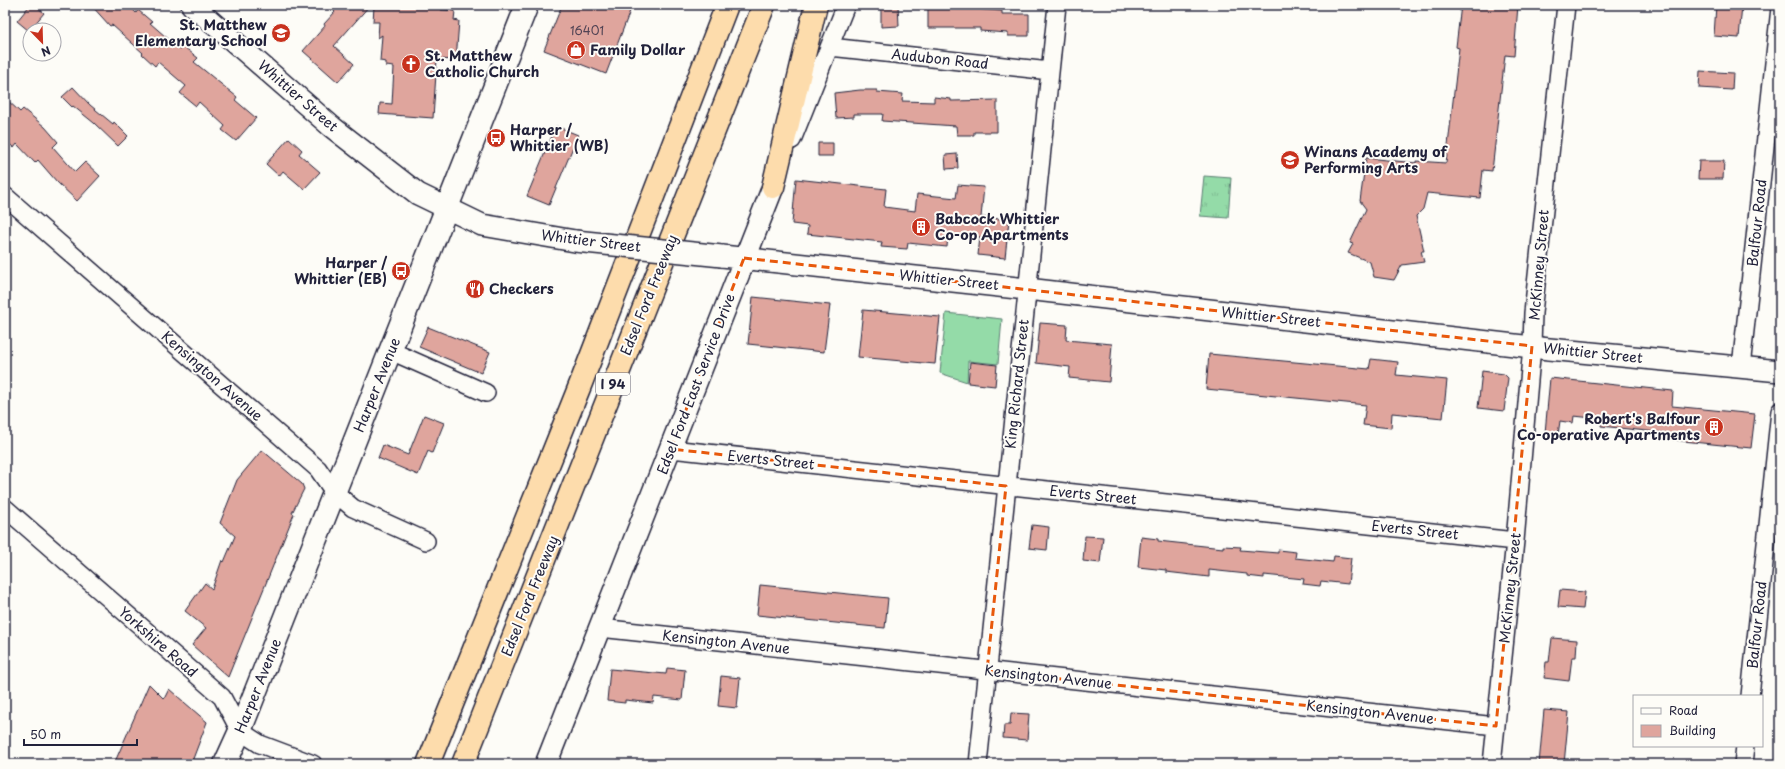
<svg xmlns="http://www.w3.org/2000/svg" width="1785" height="769" viewBox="0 0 1785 769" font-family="'Playpen Sans',sans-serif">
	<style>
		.grass { fill: #94dba8; stroke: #5b7e72 }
		.park { fill: url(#park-tufts); stroke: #5b7e72 }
		.building { fill: #dfa59d; stroke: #22223b }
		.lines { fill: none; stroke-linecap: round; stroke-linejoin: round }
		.minor-casing { stroke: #22223b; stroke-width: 20 }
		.tertiary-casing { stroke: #22223b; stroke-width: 24 }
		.secondary-casing { stroke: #22223b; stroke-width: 25 }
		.motorway-casing { stroke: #22223b; stroke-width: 25 }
		.minor { stroke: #fdfcf7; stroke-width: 17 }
		.tertiary { stroke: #fdfcf7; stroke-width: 21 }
		.secondary { stroke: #fdfcf7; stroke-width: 22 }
		.motorway { stroke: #fddcac; stroke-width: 22 }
		.tertiary-bridge-casing { stroke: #22223b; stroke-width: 24; stroke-linecap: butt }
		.tertiary-bridge { stroke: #fdfcf7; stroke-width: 21 }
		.marked { fill: none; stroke: #e8590c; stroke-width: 3; stroke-dasharray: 8 5; stroke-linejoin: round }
		.labels { text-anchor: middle; stroke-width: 4; stroke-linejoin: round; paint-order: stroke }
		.number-label { font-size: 12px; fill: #514354 }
		.shield { fill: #fdfcf7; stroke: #646373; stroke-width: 1 }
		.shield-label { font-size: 13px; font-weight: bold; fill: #22223b }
		.poi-label { font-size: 14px; font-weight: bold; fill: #22223b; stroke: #fdfcf7; text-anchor: start }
		.street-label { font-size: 14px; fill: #22223b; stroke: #fdfcf7 }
	</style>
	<defs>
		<pattern id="park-tufts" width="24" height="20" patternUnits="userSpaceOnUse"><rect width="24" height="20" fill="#94dba8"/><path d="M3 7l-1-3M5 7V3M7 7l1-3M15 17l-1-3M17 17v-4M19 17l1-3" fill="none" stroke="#7fbc92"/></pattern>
	</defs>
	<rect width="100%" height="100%" fill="#fdfcf7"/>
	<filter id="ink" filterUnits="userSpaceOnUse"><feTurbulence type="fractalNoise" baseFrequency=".025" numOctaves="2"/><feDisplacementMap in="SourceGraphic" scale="8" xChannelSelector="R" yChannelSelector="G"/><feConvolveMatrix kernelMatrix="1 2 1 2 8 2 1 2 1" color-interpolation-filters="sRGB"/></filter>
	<g filter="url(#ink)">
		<!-- grass -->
		<path class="grass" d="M946,313L1002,319L998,364L968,361L967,382L940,373Z"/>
		<!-- park -->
		<path class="park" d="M1204,176L1231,178L1228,218L1200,216Z"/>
		<!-- building -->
		<path class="building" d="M30,5H35L44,13L29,31L17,21Z
			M91,5H129L136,13L138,10L152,22L150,23L181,50L184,47L198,58L194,62L237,97L235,100L256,118L236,141L222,130L225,126L199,102L196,106L180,93L186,86L158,62L155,66L142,54L143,53L112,25L110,26Z
			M328,5H370L334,46L354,64L338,82L303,51L325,26L324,24L335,12Z
			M391,5H441V10L455,11L454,20L459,21L456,60L437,59L433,118L379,114L380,103L392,104L394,67L386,66V62L380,61L382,35L378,38L379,22H373L374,6L391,7Z
			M562,5H614L630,11L606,74L544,50Z
			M881,5H898L899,26L881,27Z
			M928,5H973V9L1002,11V14H1029V36H1008V33L980,31V28H928Z
			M1461,5H1518L1514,56L1505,55L1492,171L1483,170L1480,198L1427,193L1423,209L1416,216L1424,251H1421L1424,262L1402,265L1394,280L1374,277L1370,262L1348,253L1353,244L1350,243L1366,209L1360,201L1366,158L1416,163V161L1446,163L1459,48L1456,47Z
			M1716,5H1742L1739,38L1714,36Z
			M1700,71L1733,73L1732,90L1699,88Z
			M73,87L90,105L113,124L114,122L128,136L118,146L94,123L73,106L72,107L62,97Z
			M860,90H877V92L903,94L902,101L934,102V97L951,99V101L997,100V132H974V135H957L956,126L882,121L883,114H854V117L836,118L834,93Z
			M5,98L20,112L23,109L45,127L58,142L53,147L75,172L85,162L100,176L77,201L57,182L38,160L35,163L17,144L14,148L5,140Z
			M556,126L578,135L549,205L527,196Z
			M289,138L302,150L299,154L320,172L304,189L283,171L279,176L266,164Z
			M818,143H833V156H818Z
			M957,154L958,168L946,169L945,155Z
			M1699,161H1724L1723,179H1698Z
			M796,179L886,189L884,207L915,211L917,194L956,198L958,185L984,187L981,217L1009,220L1005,258L978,255L980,237L948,234L947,247L908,243L907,249L881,247L882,242L807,234L808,226L792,224Z
			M753,297L830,305L824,352L748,344Z
			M863,310L940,317L935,364L858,357Z
			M1040,323L1067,325L1066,340L1112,344L1109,382L1069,378L1070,367L1036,363Z
			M428,327L490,352L481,373L419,347Z
			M1209,354L1369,369L1371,359L1398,362L1396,375L1447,380L1443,418L1392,413L1391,428L1363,425L1366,405L1206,389Z
			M970,362L997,365L995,386L968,383Z
			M1482,371L1504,374L1508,378L1504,411L1478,408Z
			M1550,378L1673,391L1672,406L1755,414L1751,448L1673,440L1674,434L1601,426L1602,419L1574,416L1573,423L1560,421L1558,435L1545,433Z
			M424,415L444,423L432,453L428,451L418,475L378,458L383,445L408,455Z
			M262,450L302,484L304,489L292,513L294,514L228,677L192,645L206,628L185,611L205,583L212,589L222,560L224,562L235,536L220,523L237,480Z
			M1032,525L1049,527L1047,550L1029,548Z
			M1085,536L1103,537L1100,563L1083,561Z
			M1141,537L1158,539V541L1223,548V546L1241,547L1240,550L1278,553V550L1296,552L1295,558L1333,562L1334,556L1351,558L1348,584L1321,581L1320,586L1303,584L1304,579L1264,575V578L1247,576V574L1209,570V577L1166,572V570L1138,567Z
			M760,585L888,598L885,628L757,615Z
			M1560,590L1585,592L1583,609L1558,607Z
			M1552,638L1577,640L1576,657H1572L1569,681L1544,678L1546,662H1549Z
			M667,668L685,670L682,700L654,697L653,703L625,700V703L607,701L610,669L666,674Z
			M721,676L740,678L737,708L718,706Z
			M149,684L164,699L169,689L207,722L191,764H114Z
			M1544,710L1569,712L1564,764H1539Z
			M1011,713L1029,714L1027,740L1003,738L1004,725H1010Z"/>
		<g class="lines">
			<!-- minor casing -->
			<g class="minor-casing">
				<path id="minor" d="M830,47L1050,71
					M792,140L846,5
					M5,196L318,469L334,492L353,508L426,541
					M391,351L486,393
					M1741,367L1780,8
					M671,449L1515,541
					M5,508L222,697L240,731L260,744L313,764
					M600,628L1496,726
					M1750,696L1780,411
					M978,764L1057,5
					M1492,764L1515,541L1532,346L1533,313L1566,5
					M1743,764L1745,746"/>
			</g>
			<!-- tertiary casing -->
			<g class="tertiary-casing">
				<path id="tertiary" d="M192,5L332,127L418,194L482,225L575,241
					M722,256L1027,289L1549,349L1780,371
					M546,764L773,187"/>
			</g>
			<!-- secondary casing -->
			<g class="secondary-casing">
				<path id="secondary" d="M225,764L240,731L527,5"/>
			</g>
			<!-- motorway casing -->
			<g class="motorway-casing">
				<path id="motorway" d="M773,187L816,5
					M428,764L581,383L727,5
					M463,764L764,5"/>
			</g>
			<!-- minor -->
			<use href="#minor" class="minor"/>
			<!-- tertiary -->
			<use href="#tertiary" class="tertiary"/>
			<!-- secondary -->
			<use href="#secondary" class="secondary"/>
			<!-- motorway -->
			<use href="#motorway" class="motorway"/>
			<!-- tertiary-bridge casing -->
			<g class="tertiary-bridge-casing">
				<path id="tertiary-bridge" d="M575,241L722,256"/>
			</g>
			<!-- tertiary-bridge -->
			<use href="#tertiary-bridge" class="tertiary-bridge"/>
		</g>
	</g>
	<!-- marked area -->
	<path class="marked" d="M744,258L1532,346L1496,726L987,671L1006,486L671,449Z"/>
	<!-- icons -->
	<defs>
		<g id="school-disc" transform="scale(1)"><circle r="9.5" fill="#c8321e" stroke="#fdfcf7"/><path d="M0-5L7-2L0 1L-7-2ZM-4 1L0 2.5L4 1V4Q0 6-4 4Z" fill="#fff"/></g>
		<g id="shop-disc" transform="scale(1)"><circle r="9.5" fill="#c8321e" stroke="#fdfcf7"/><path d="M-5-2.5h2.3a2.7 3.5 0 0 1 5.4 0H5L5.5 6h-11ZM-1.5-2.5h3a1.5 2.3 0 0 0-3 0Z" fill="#fff"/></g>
		<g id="church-disc" transform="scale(1)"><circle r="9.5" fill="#c8321e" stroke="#fdfcf7"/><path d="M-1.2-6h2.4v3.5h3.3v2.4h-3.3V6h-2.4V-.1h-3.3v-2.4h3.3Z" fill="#fff"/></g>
		<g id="bus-disc" transform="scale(1)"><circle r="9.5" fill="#c8321e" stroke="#fdfcf7"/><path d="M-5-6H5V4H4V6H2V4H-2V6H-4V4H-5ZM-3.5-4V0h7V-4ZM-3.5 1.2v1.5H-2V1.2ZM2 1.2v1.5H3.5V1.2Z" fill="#fff"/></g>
		<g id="building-disc" transform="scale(1)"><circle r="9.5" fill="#c8321e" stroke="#fdfcf7"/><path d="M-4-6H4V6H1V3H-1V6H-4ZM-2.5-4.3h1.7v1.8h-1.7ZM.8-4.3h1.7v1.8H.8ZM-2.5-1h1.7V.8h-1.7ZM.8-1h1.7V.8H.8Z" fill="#fff"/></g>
		<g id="restaurant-disc" transform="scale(1)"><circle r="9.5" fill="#c8321e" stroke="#fdfcf7"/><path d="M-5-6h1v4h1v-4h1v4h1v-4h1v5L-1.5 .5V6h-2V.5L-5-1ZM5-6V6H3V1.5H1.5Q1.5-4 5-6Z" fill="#fff"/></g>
	</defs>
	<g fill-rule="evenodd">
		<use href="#school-disc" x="281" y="33"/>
		<use href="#shop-disc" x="576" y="50"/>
		<use href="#church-disc" x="411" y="64"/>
		<use href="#bus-disc" x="496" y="138"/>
		<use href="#school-disc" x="1290" y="160"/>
		<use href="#building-disc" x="921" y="227"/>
		<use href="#bus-disc" x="401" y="271"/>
		<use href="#restaurant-disc" x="475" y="289"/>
		<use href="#building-disc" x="1714" y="427"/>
	</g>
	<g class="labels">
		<!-- number labels -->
		<g class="number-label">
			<text x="587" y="35">16401</text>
		</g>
		<!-- shield labels -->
		<rect class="shield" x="596" y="373" width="34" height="22" rx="3"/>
		<g class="shield-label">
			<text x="613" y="389">I 94</text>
		</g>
		<!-- poi labels -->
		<g class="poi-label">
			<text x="267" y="30" text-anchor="end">St. Matthew<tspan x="267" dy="16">Elementary School</tspan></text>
			<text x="590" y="55">Family Dollar</text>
			<text x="425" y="61">St. Matthew<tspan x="425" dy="16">Catholic Church</tspan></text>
			<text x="510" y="135">Harper /<tspan x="510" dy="16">Whittier (WB)</tspan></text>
			<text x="1304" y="157">Winans Academy of<tspan x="1304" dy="16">Performing Arts</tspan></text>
			<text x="935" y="224">Babcock Whittier<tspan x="935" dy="16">Co-op Apartments</tspan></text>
			<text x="387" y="268" text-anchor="end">Harper /<tspan x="387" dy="16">Whittier (EB)</tspan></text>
			<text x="489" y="294">Checkers</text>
			<text x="1700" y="424" text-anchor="end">Robert's Balfour<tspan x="1700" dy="16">Co-operative Apartments</tspan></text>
		</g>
		<!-- street labels -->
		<g class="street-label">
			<text transform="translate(940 59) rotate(6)" y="5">Audubon Road</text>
			<text transform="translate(298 96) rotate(41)" y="5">Whittier Street</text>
			<text transform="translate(1757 223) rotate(-84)" y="5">Balfour Road</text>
			<text transform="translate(591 241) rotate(7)" y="5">Whittier Street</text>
			<text transform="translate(1539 265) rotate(-85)" y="5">McKinney Street</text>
			<text transform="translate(949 280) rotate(6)" y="5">Whittier Street</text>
			<text transform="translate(649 295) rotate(-68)" y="5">Edsel Ford Freeway</text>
			<text transform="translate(1271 317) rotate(6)" y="5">Whittier Street</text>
			<text transform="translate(1593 353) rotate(6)" y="5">Whittier Street</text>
			<text transform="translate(212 376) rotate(41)" y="5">Kensington Avenue</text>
			<text transform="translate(696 384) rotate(-69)" y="5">Edsel Ford East Service Drive</text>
			<text transform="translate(1017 384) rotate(-84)" y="5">King Richard Street</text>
			<text transform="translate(377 385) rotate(-68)" y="5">Harper Avenue</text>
			<text transform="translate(771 460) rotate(6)" y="5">Everts Street</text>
			<text transform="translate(1093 495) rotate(6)" y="5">Everts Street</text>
			<text transform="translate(1415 530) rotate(6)" y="5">Everts Street</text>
			<text transform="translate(1510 588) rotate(-84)" y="5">McKinney Street</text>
			<text transform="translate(530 596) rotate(-68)" y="5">Edsel Ford Freeway</text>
			<text transform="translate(1757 625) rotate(-84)" y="5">Balfour Road</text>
			<text transform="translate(158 642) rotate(41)" y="5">Yorkshire Road</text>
			<text transform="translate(726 642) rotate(6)" y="5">Kensington Avenue</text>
			<text transform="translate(1048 677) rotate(6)" y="5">Kensington Avenue</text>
			<text transform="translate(258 686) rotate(-68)" y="5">Harper Avenue</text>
			<text transform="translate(1370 712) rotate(6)" y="5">Kensington Avenue</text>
		</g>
	</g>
	<!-- margin -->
	<rect width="1785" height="769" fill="none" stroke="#fdfcf7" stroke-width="20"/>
	<rect x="10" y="10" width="1765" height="749" fill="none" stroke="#22223b" stroke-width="1.5" filter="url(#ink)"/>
	<!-- legend -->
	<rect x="1633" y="695" width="130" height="52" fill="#fdfcf7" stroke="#a5a5ac"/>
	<rect x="1641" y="708" width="20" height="6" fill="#fdfcf7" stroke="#a5a5ac"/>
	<text x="1669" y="715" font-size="12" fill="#22223b">Road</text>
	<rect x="1641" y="725" width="20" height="12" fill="#dfa59d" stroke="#a5a5ac"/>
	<text x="1669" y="735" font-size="12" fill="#22223b">Building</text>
	<!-- north arrow -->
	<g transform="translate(42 42) rotate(157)"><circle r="19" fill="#fdfcf7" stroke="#a5a5ac"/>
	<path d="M0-3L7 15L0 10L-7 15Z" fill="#c8321e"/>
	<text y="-6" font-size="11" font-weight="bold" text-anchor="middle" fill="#22223b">N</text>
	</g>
	<!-- scale -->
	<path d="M24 739v6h113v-6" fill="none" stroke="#22223b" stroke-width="2"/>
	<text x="30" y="739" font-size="12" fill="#22223b" stroke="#fdfcf7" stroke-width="3" paint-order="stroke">50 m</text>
</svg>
